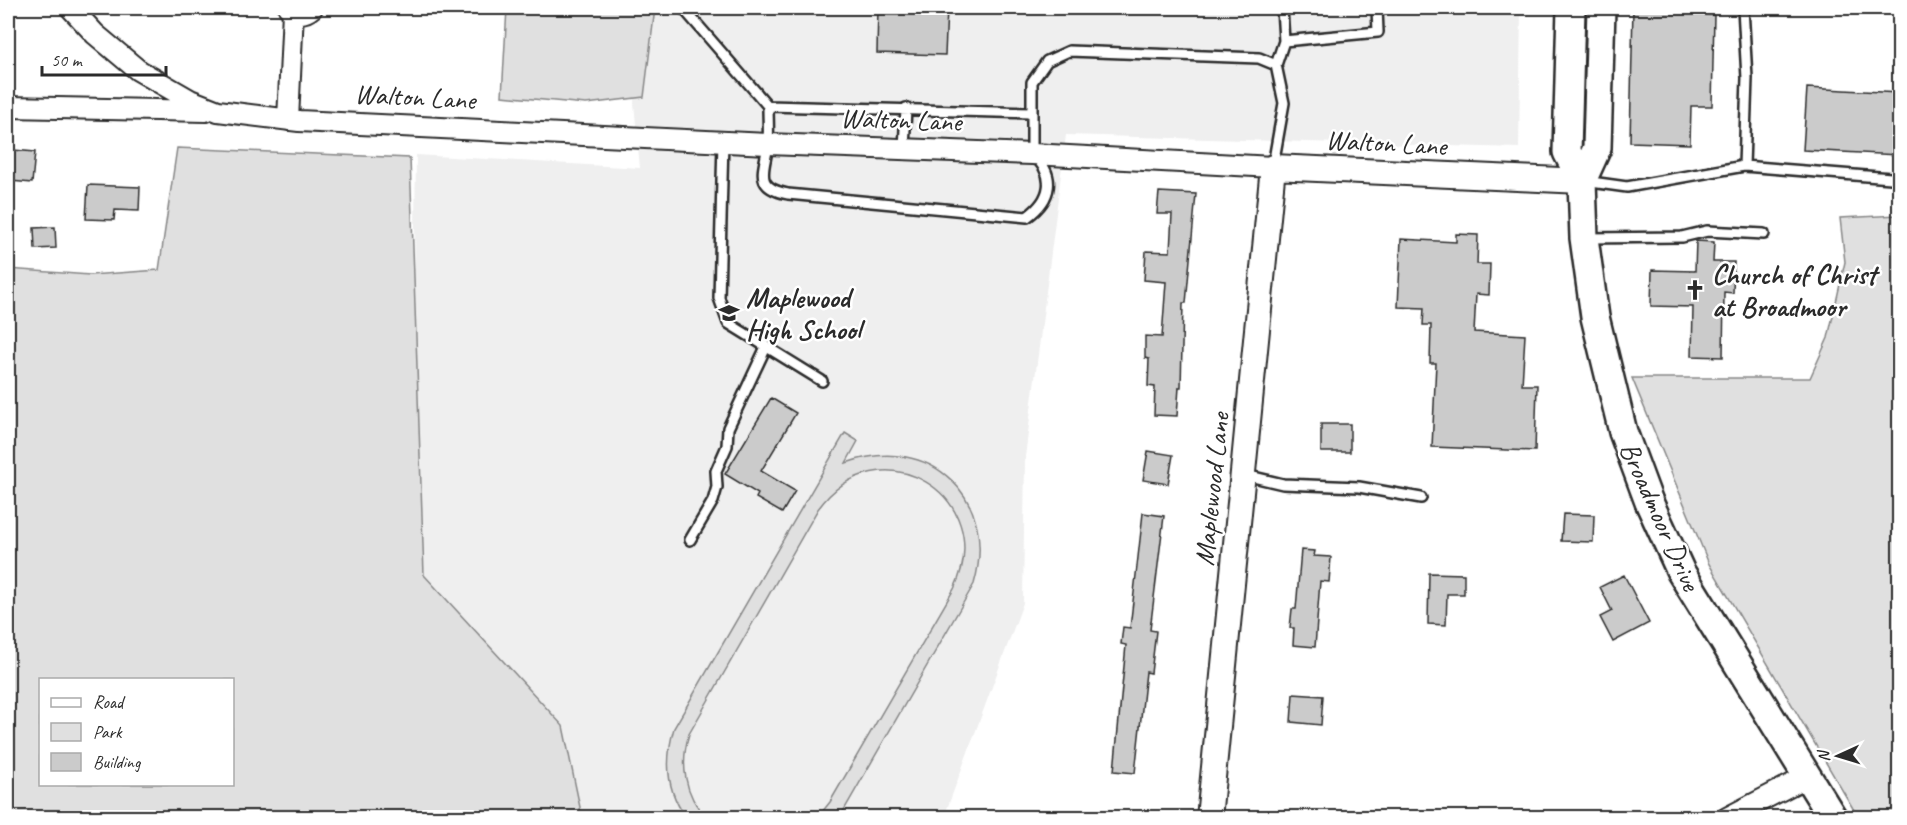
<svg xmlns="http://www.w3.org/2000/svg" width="1907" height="825" viewBox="0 0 1907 825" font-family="Caveat,sans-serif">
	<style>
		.built { fill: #efefef }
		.green { fill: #e0e0e0; stroke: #868686; stroke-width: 1.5; fill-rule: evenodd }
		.building { fill: #cbcbcb; stroke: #2b2b2b; stroke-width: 1.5 }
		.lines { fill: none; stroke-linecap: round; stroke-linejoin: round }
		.service-casing { stroke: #2b2b2b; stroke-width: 14 }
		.minor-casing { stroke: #2b2b2b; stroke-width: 24 }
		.tertiary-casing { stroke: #2b2b2b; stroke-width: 28 }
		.secondary-casing { stroke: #2b2b2b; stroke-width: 32 }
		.service { stroke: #fff; stroke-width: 9 }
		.minor { stroke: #fff; stroke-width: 20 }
		.tertiary { stroke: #fff; stroke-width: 24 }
		.secondary { stroke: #fff; stroke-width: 27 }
		.labels { text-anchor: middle; stroke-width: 5; stroke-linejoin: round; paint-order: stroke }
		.street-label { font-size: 28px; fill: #2b2b2b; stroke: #fff }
		.poi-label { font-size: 28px; font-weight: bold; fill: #2b2b2b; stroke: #fff; text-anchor: start }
	</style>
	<rect width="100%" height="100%" fill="#fff"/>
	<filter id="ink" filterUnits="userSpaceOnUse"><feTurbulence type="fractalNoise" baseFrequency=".0167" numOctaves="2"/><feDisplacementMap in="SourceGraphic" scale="12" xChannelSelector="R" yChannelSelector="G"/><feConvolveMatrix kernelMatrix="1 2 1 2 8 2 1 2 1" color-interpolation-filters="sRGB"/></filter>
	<g filter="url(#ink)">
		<!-- built -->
		<path class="built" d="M636,8H1521L1519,148L1066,135L1025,457L1023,603L944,817L407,818L416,155L640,168L634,103Z"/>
		<!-- green -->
		<path class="green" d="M507,8H655L644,97L586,104L502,96Z
			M177,148L410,158L424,575L563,726L582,817H8V269L90,275L159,270ZM40,680H232V784H40Z
			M1899,215V814L1887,817H1858L1709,564L1632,378H1810L1828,338L1845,262L1840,218Z
			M845,433L858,441L846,463C930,432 999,498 974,584L844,810L839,817H818L830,802L954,589C999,495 879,424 818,509L689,734C680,763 684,795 706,817H686C666,791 665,759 674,728Z"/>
		<!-- building -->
		<path class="building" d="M878,8H947L945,55L877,53Z
			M1633,8H1696V14L1714,15L1712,106H1691L1690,144L1630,142Z
			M1807,88L1899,93V155L1803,150Z
			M13,150L35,152L32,183L11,181Z
			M88,185L140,187L139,211L115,210L114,220L86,219Z
			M1159,192L1196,194L1186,303H1183L1181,387H1179L1177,416L1154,415L1155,387L1148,386L1149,359L1145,358V336L1162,337L1166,282L1144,280L1146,251L1170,252L1172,214H1157Z
			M55,227L56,248L35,249L34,228Z
			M1456,234L1478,235L1477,264H1490L1489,295L1476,294L1474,332L1525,335L1522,385H1537L1535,451L1432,447L1436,363H1430L1431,325H1423L1424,308L1398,307L1401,239L1456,242Z
			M1696,241L1714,242L1713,262H1734L1733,293L1724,292L1723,357L1692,356L1693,307L1651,306L1652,270L1695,271Z
			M771,398L796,413L761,471L795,491L782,513L756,498L758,494L725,474Z
			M1321,424H1350V452H1321Z
			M1148,451L1173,455L1168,484L1143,480Z
			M1143,513L1164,516L1150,630L1156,631L1151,673L1146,672L1135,773L1114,771L1126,645L1121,644L1123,627L1130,628Z
			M1563,514L1594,515L1593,542L1561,541Z
			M1301,550L1315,551L1314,556L1331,557L1329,582L1320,581L1315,647L1293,645L1294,628H1290L1292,609H1296Z
			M1429,573L1464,574V594H1447L1446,625L1428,624Z
			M1624,575L1649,623L1613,642L1600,617L1612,611L1600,587Z
			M1293,694L1323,696L1321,725L1291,722Z"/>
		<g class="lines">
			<!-- service casing -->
			<g class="service-casing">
				<path id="service" d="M683,8L768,106
					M1743,8L1747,78L1744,166
					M1284,41L1378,32L1377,8
					M1276,65L1284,41L1282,8
					M1031,113L768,106C768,119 769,131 768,144C765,170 752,187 788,194L1027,217C1052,199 1057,175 1032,154V82L1047,61L1069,51L1259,58L1276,65L1284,103L1273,165
					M723,141L719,298L728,323L822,381
					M904,149L906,108
					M1584,181L1627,187L1744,166L1891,178
					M1587,238L1682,237L1707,231L1764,234
					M1245,475L1283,484L1359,487L1421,498
					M690,540L713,501L717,487L716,471L727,446L728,428L766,347"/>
			</g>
			<!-- minor casing -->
			<g class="minor-casing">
				<path id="minor" d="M71,8L95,34L138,70L190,100L218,111L299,121L768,144L1032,154L1273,167
					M289,8C296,14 304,15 312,8
					M8,107L206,111
					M288,120L293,11
					M1727,818L1808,776"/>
			</g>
			<!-- tertiary casing -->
			<g class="tertiary-casing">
				<path id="tertiary" d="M1209,818L1273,167L1582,181"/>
			</g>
			<!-- secondary casing -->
			<g class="secondary-casing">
				<path id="secondary" d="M1571,8L1567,152L1582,181L1584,238L1595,317L1623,432L1649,502L1681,572L1833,818
					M1582,181L1597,148L1601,8"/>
			</g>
			<!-- service -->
			<use href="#service" class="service"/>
			<!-- minor -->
			<use href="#minor" class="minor"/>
			<!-- tertiary -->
			<use href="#tertiary" class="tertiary"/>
			<!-- secondary -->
			<use href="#secondary" class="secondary"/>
		</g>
	</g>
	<!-- icons -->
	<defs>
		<g id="church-bare" transform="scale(1.62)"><path d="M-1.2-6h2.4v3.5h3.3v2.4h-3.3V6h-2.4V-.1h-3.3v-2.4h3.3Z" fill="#2b2b2b" stroke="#fff" stroke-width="2.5" paint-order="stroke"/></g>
		<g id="school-bare" transform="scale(1.62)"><path d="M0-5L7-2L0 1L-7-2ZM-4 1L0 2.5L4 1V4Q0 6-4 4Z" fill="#2b2b2b" stroke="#fff" stroke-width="2.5" paint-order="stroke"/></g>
	</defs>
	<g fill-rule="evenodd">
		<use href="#church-bare" x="1695" y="290"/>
		<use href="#school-bare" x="729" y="313"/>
	</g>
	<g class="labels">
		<!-- street labels -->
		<g class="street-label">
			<text transform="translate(415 96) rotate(3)" y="10">Walton Lane</text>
			<text transform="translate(901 119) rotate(2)" y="10">Walton Lane</text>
			<text transform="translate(1386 142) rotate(3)" y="10">Walton Lane</text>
			<text transform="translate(1211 489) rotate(-84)" y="10">Maplewood Lane</text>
			<text transform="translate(1661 516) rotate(66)" y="10">Broadmoor Drive</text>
		</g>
		<!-- poi labels -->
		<g class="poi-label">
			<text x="1712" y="284">Church of Christ<tspan x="1712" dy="32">at Broadmoor</tspan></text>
			<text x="746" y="307">Maplewood<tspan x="746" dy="32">High School</tspan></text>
		</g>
	</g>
	<!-- margin -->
	<rect width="1907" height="825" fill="none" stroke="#fff" stroke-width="30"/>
	<rect x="15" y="15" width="1877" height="795" fill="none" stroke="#2b2b2b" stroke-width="2" filter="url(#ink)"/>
	<!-- legend -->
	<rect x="39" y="678" width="195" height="108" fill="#ffffff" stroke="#aaaaaa" stroke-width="1.5"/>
	<rect x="51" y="698" width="30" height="9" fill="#ffffff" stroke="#aaaaaa" stroke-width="1.5"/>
	<text x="93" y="708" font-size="18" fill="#2b2b2b">Road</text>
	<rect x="51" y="723" width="30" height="18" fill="#e0e0e0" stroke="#aaaaaa" stroke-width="1.5"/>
	<text x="93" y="738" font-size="18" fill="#2b2b2b">Park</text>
	<rect x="51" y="753" width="30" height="18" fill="#cbcbcb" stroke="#aaaaaa" stroke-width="1.5"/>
	<text x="93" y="768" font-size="18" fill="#2b2b2b">Building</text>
	<!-- north arrow -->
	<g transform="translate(1838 756) rotate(266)" stroke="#ffffff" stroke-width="4.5" paint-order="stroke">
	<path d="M0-4.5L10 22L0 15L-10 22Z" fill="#2b2b2b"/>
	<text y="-9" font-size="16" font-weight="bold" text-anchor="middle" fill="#2b2b2b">N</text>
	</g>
	<!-- scale -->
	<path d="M42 66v9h124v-9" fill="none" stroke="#2b2b2b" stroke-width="3"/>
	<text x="51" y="66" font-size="18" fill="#2b2b2b" stroke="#ffffff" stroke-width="4.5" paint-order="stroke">50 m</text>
</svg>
